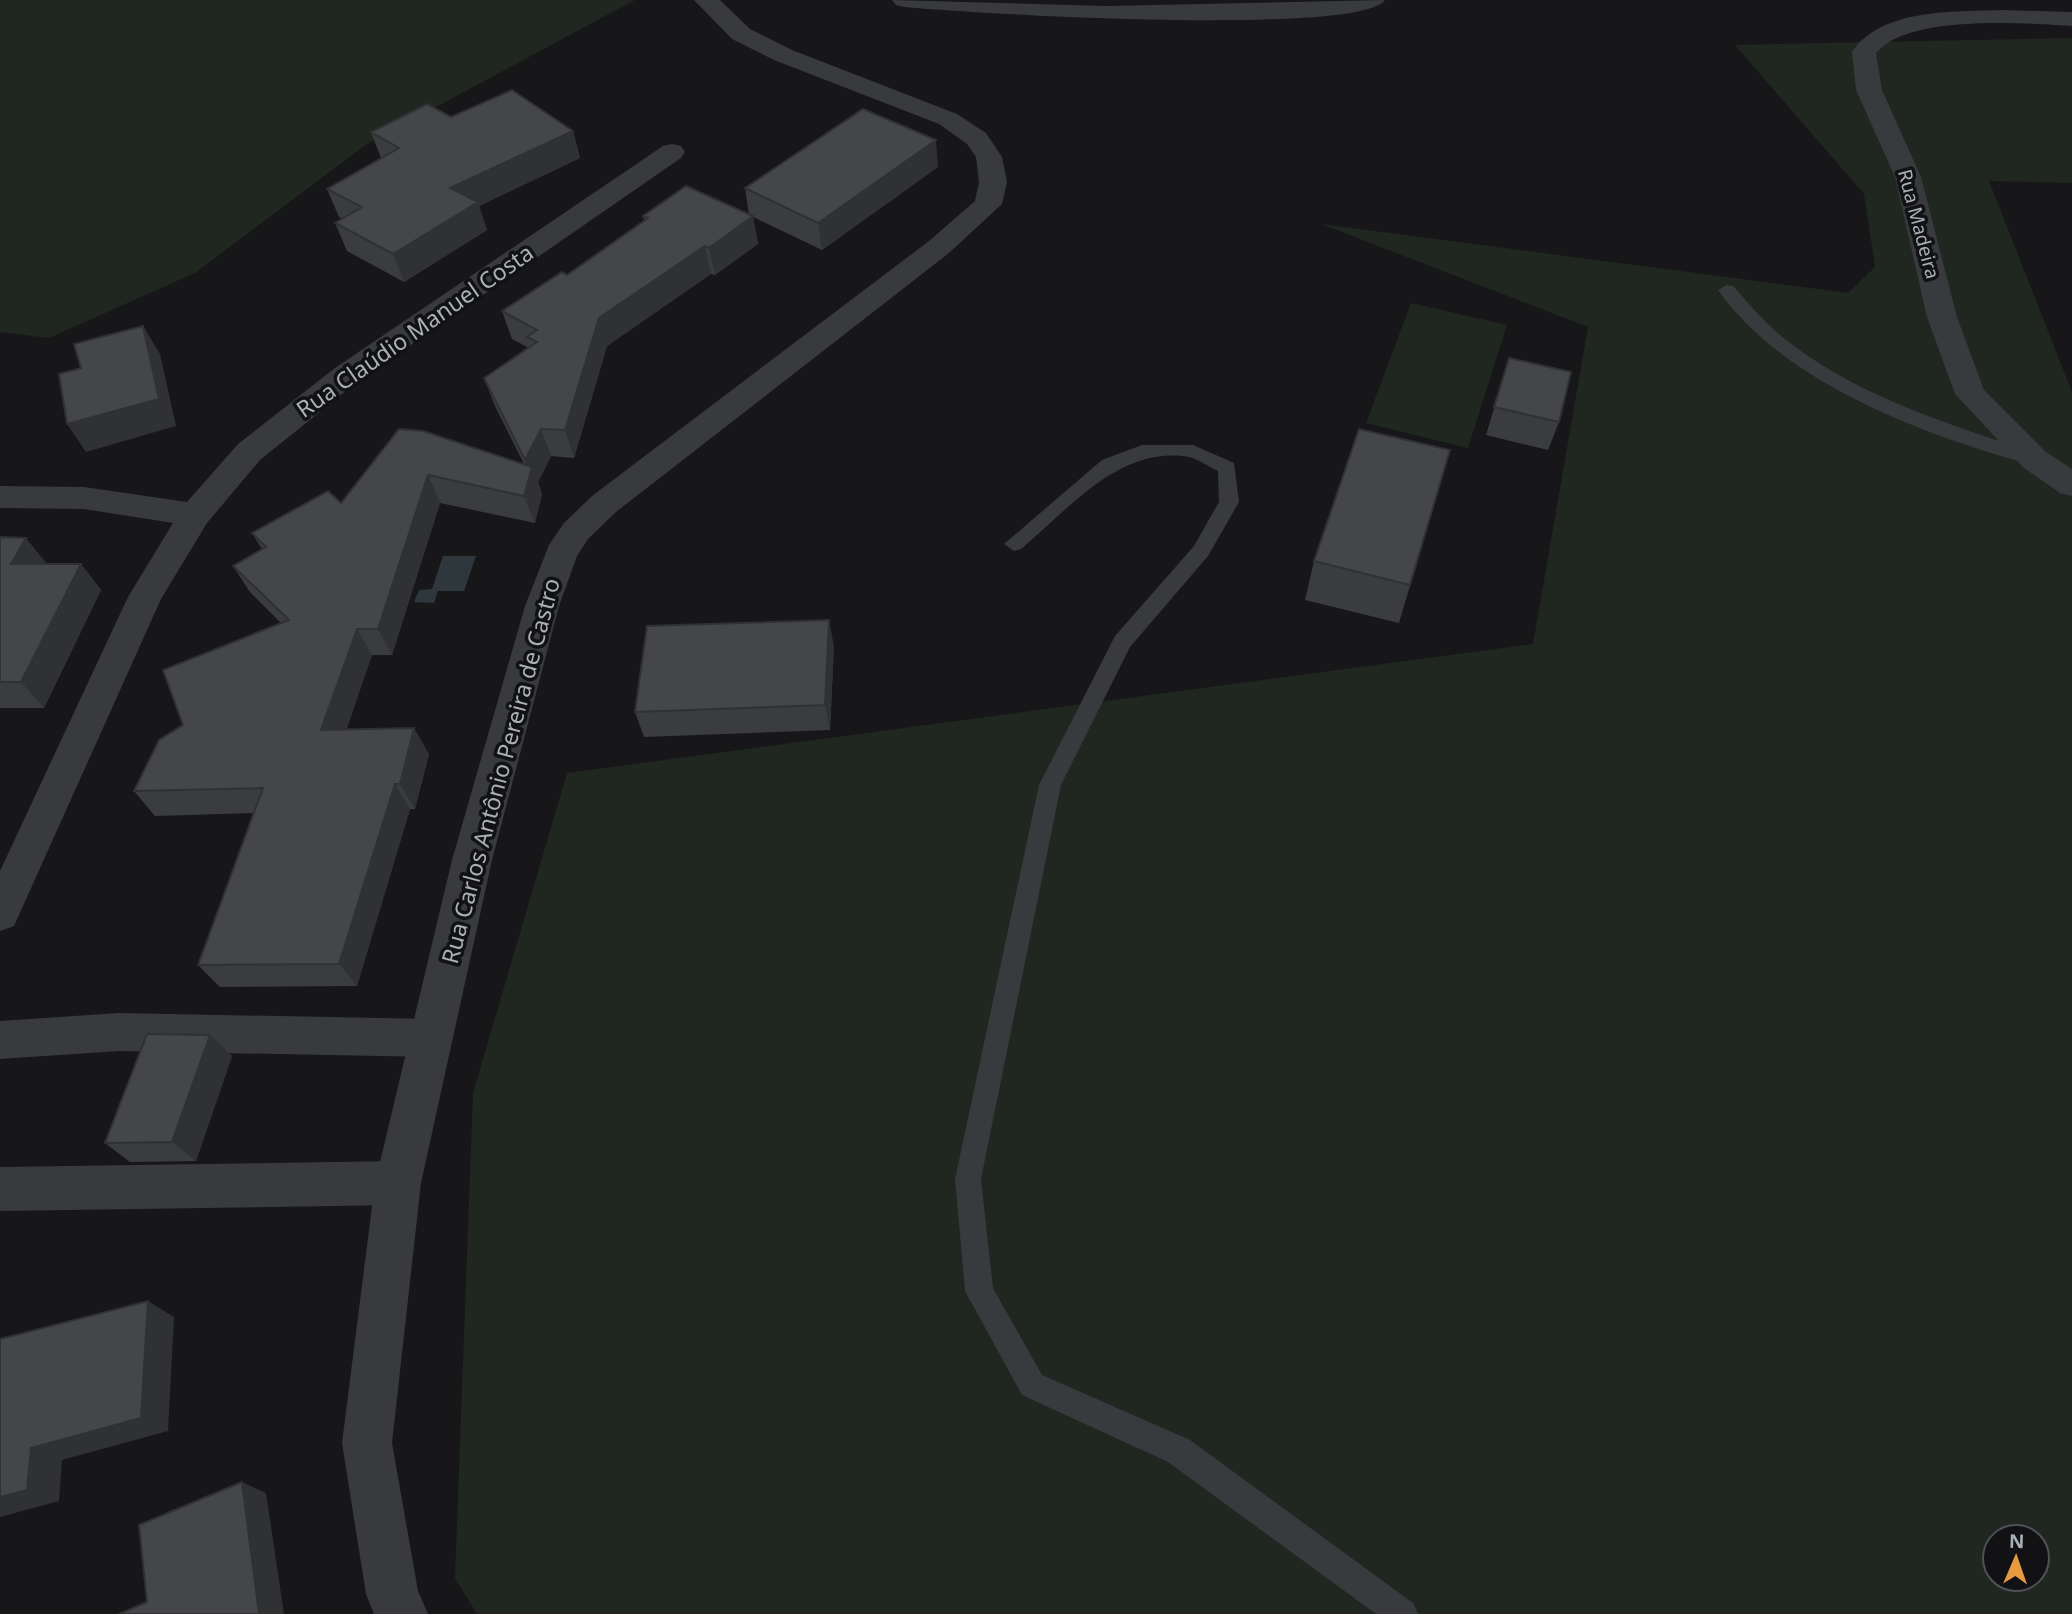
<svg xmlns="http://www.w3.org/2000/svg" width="2072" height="1614" viewBox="0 0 2072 1614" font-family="'Noto Sans',sans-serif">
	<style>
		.green { fill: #1f2720; fill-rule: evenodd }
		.water { fill: #2e383c }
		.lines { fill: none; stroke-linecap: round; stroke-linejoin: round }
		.service { fill: #383a3e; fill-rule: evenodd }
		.minor { fill: #383a3e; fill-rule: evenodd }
		.tertiary { fill: #383a3e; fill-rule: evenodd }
		.wall { fill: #3a3c3f }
		.shaded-wall { fill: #303133 }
		.building { fill: #444649; stroke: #303133; stroke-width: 2 }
		.labels { text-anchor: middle; stroke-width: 7; stroke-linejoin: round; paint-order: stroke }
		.far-street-label { font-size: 19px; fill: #aab0b8; stroke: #121214 }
		.street-label { font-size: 23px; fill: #aab0b8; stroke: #121214 }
	</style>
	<rect width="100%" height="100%" fill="#171719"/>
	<!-- green -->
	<path class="green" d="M0,0H635L367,144L195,273L49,338L0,332Z
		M2072,38V183L1989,181L2072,392V1614H477L455,1578L473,1093L567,773L1533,644L1588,327L1321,224L1848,293L1875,267L1864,194L1735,45ZM1995,1537H2037V1579H1995Z
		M1411,303L1507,325L1468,448L1366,423Z"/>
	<!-- water -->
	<path class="water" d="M443,556H476L464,591H438L434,603L414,602L419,590L432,589Z"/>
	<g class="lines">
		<!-- service -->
		<path class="service" d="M1727,285L1733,286C1752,307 1770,329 1794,346C1867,400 1957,427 2042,455L2044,460L2035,466C1927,436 1785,385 1718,290Z
			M1142,445H1193L1234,463L1239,502L1208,556L1130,647L1061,785L981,1179L993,1288L1042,1375L1190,1440L1413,1603L1418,1614H1376L1168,1462L1022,1395L965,1291L955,1179L1039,785L1115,636L1194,546L1219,502L1218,471C1209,467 1198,459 1189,457C1120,445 1069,509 1021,549L1014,551L1004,544L1102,460Z"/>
		<!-- minor -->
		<path class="minor" d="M892,0L1107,6L1385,0C1359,37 965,13 904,7L896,5Z
			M2001,10L2072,12V26C2025,23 1908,14 1876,53L1882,90L1921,177L1957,317L1984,390L2046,452L2072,469V496L2060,493L2024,468L1955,394L1927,317L1895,177L1856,90L1852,52C1882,8 1953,12 2001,10Z
			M672,144L681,146L685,152L681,158L357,382L260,460L207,523L161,599L14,926L0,931V871L128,597L173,523L84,509L0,508V486L84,487L187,502L238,444L335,368L663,146Z
			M119,1013L432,1019L447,1024L453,1038L447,1052L432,1057L119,1051L0,1059V1021Z
			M398,1161L414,1167L421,1183L414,1199L398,1205L0,1211V1167Z"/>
		<!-- tertiary -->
		<path class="tertiary" d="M694,0H720L750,29L792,50L957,114L986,133L1002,157L1007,182L1002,204L949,253L616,512L588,539L577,556L559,606L492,860L421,1183L392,1443L418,1591L428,1614H374L366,1594L342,1443L375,1183L452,860L525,606L549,545L564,523L592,496L929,241L975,201L979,182L976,157L967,144L939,124L774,60L732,39Z"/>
	</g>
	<!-- wall -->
	<path class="wall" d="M451,117L573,131L580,158L479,206L487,230L404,282L347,251L335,223L343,219L339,217L327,189L381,158L371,132Z
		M938,167L822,250L753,217L758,244L715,275L711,274L607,346L574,458L551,456L538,482L542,494L535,523L440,503L392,655H372L346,729L429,754L415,809H410L357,986L220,987L198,965L253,813L155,816L134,791L183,725L281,623L250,592L233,566L262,549L252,533L341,503L399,429L524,464L495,406L484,378L529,348L512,339L502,311L567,275L644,221L643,216L749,215L745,188Z
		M1509,358L1559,422L1548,450L1486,435Z
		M1450,450L1399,623L1305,600L1314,561Z
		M0,537L46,564H81L101,590L44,708H0Z
		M834,646L830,730L644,737L635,712Z
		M210,1035L232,1056L196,1161L130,1162L105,1143Z"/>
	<!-- shaded-wall -->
	<path class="shaded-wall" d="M573,131L580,158L479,206L487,230L404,282L393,254L450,188Z
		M936,140L938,167L822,250L818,223Z
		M753,216L758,244L715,275L709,248Z
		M705,246L711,274L607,346L574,458L565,430L599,318Z
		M143,326L160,354L176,426L86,452L67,424Z
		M541,429L551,456L538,482L542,494L535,523L524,496L530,474L525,460Z
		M428,475L440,503L392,655L378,629Z
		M26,538L47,564H11Z
		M81,564L101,590L44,708L21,682Z
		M829,620L834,646L830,730L825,705Z
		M357,629L372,655L338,755L321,730Z
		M414,728L429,754L415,809L400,784Z
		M395,784L410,809L357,986L339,964Z
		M210,1035L232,1056L196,1161L172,1142Z
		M148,1301L174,1317L168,1431L62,1460L59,1501L0,1517V1497L31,1448Z
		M242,1482L266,1493L284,1614H259Z"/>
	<!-- building -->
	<path class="building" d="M512,90L573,131L450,188L478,202L393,254L335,223L362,207L327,189L399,148L371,132L427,104L451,117Z
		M863,109L936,140L818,223L745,188Z
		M686,186L753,216L709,248L705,246L599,318L565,430L541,429L525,460L484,378L537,342L527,337L537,330L502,311L562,272L567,275L648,218L643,216Z
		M143,326L159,399L67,424L59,374L81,368L74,344Z
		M1509,358L1571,372L1559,422L1494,407Z
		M399,429L423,431L532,467L524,496L428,475L378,629H357L321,730L414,728L400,784H395L339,964L198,965L263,788L134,791L159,740L183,725L163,670L289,620L233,566L266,547L252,533L328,491L341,503Z
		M1359,429L1450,450L1410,585L1314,561Z
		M0,537L26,538L11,564H81L21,682H0Z
		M829,620L825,705L635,712L647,626Z
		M147,1034L210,1035L172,1142L105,1143Z
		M148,1301L141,1418L31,1448L27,1490L0,1497V1339Z
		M242,1482L259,1614H119L147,1602L139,1525Z"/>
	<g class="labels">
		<!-- far-street labels -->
		<g class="far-street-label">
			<text transform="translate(1919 224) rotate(75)" y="7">Rua Madeira</text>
		</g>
		<!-- street labels -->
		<g class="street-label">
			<text transform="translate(415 331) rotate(-35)" y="8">Rua Claúdio Manuel Costa</text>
			<text transform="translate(501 771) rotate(-75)" y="8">Rua Carlos Antônio Pereira de Castro</text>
		</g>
	</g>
	<!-- north arrow -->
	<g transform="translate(2016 1558) rotate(2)"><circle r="33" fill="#121214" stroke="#4f5156" stroke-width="2"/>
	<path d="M0-5L12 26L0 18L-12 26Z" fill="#e79b41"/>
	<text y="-10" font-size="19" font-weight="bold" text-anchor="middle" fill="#aab0b8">N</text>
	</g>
</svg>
